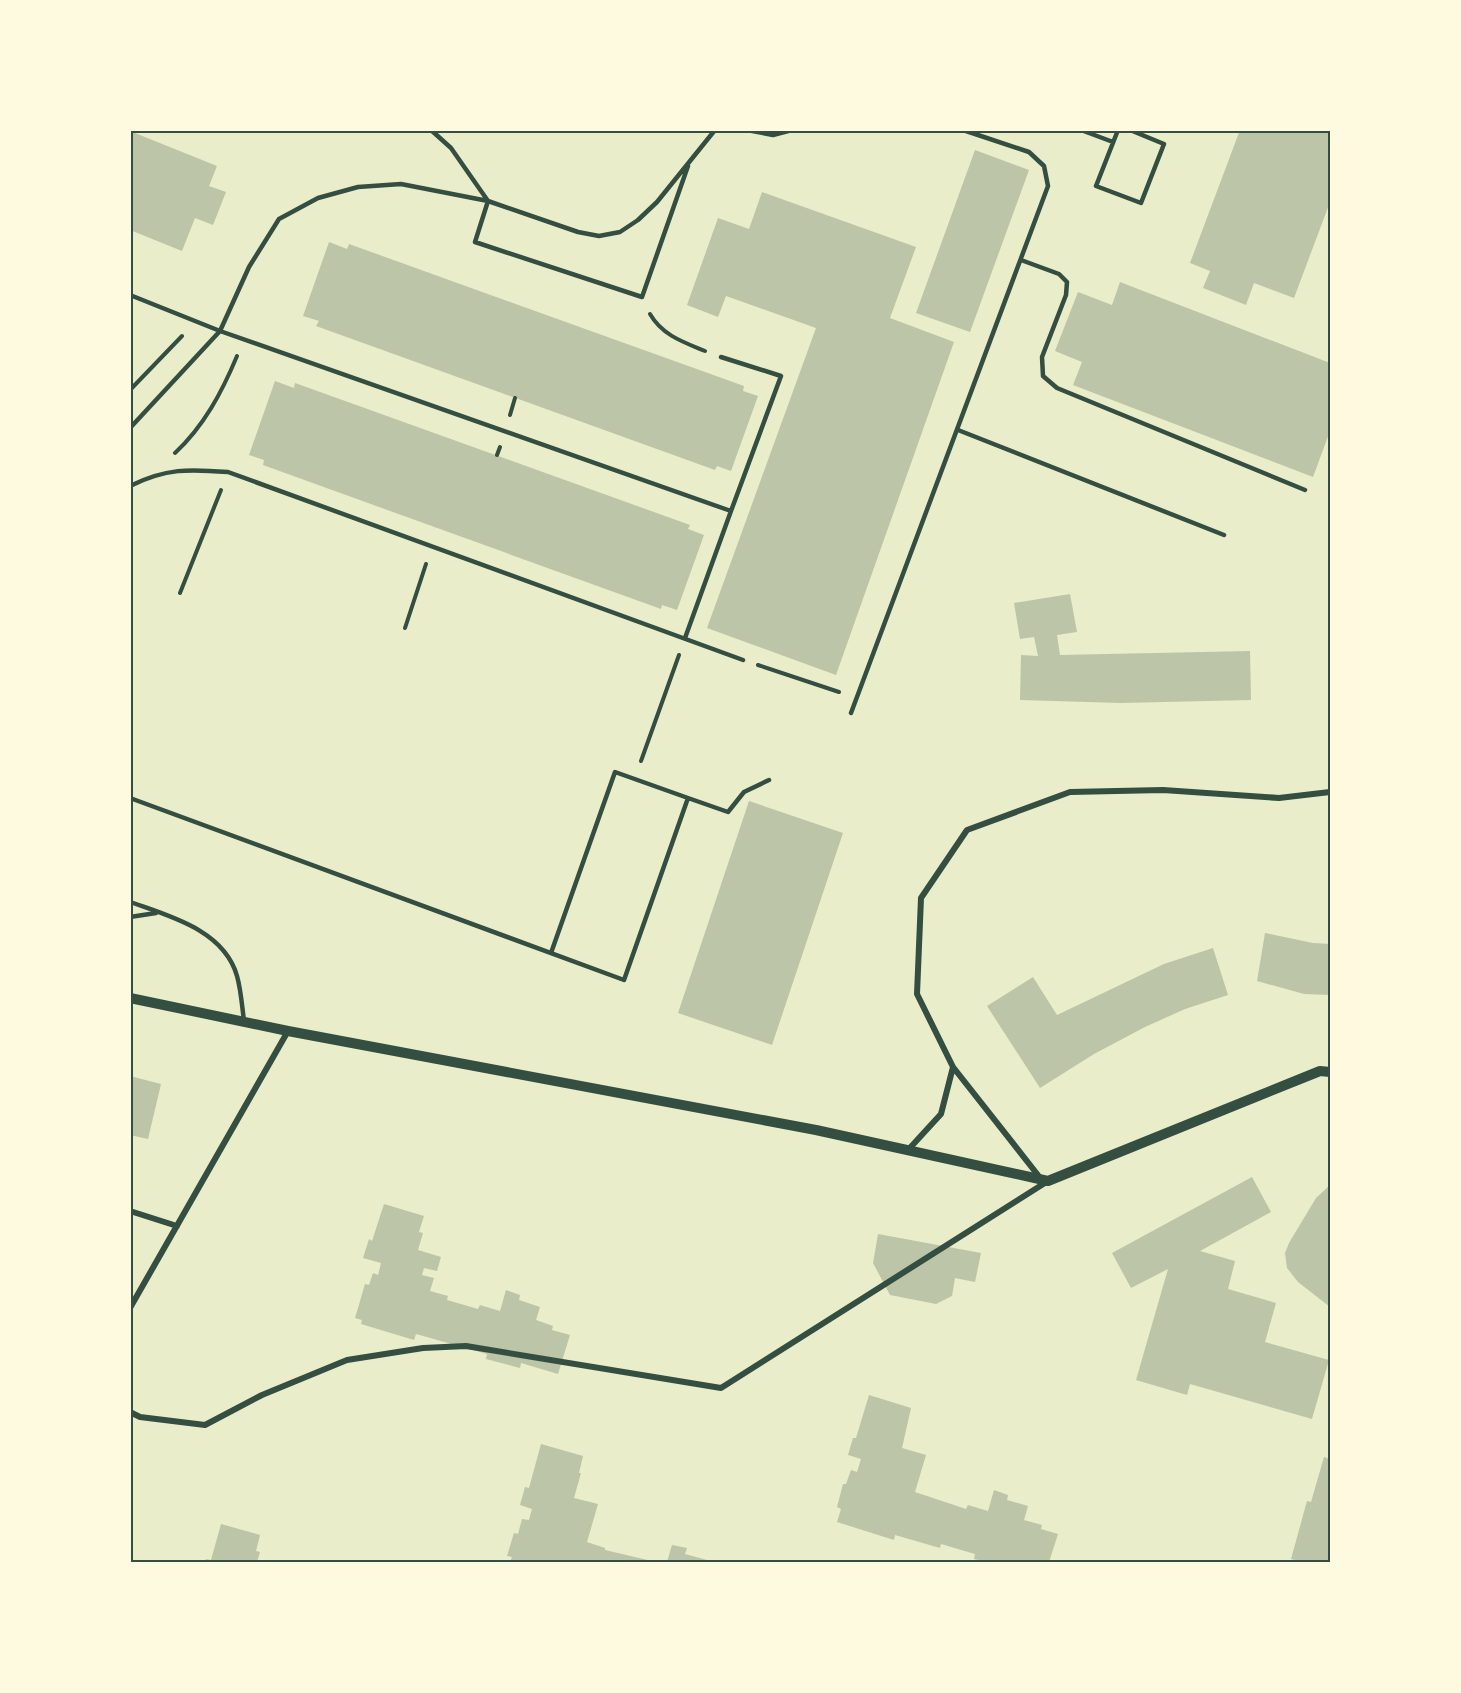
<svg xmlns="http://www.w3.org/2000/svg" width="1461" height="1693" viewBox="0 0 1461 1693" font-family="Barlow,sans-serif">
	<style>
		.building { fill: #bcc5a7 }
		.lines { fill: none; stroke-linecap: round; stroke-linejoin: round }
		.path { stroke: #344e41; stroke-width: 4 }
		.service { stroke: #344e41; stroke-width: 4.5 }
		.minor { stroke: #344e41; stroke-width: 6 }
		.tertiary { stroke: #344e41; stroke-width: 10 }
		.neatline { fill: none; stroke: #344e41; stroke-width: 2 }
	</style>
	<rect width="100%" height="100%" fill="#e9edc9"/>
	<!-- building -->
	<path class="building" d="M1240,130H1330V202L1294,298L1254,283L1246,305L1203,288L1210,271L1190,263Z
		M130,131L217,166L209,186L226,192L213,225L195,218L182,251L130,230Z
		M975,150L1029,170L970,332L916,313Z
		M762,192L916,247L890,318L954,342L836,675L707,628L816,328L726,296L718,317L687,305L718,218L749,229Z
		M329,242L347,249L349,244L744,386L743,391L758,396L731,471L717,466L715,470L316,326L319,321L303,316Z
		M1120,282L1330,363V431L1313,477L1073,385L1082,362L1055,351L1078,292L1112,305Z
		M275,381L294,388L295,383L690,525L688,529L704,535L677,610L662,605L661,609L263,465L264,460L249,455Z
		M1070,594L1077,632L1057,635L1060,655L1250,651L1251,700L1121,703L1020,700L1021,655L1038,656L1034,637L1020,639L1014,603Z
		M749,801L843,833L772,1045L678,1013Z
		M1265,933L1313,943L1330,944V995L1304,994L1257,981Z
		M1213,948L1228,995L1185,1009L1145,1027L1094,1054L1040,1088L987,1006L1033,977L1057,1015L1164,964Z
		M130,1076L161,1084L148,1139L130,1135Z
		M1252,1177L1271,1212L1200,1251L1235,1261L1228,1289L1276,1303L1265,1342L1329,1360L1312,1419L1190,1384L1187,1395L1136,1380L1168,1269L1131,1288L1112,1253Z
		M1330,1185V1307L1298,1282L1287,1268L1285,1253L1289,1243L1316,1198Z
		M384,1204L424,1216L419,1232L423,1233L418,1250L441,1257L437,1271L424,1268L422,1275L434,1278L430,1291L448,1296L447,1300L478,1309L480,1305L500,1311L506,1290L520,1295L519,1300L540,1307L536,1320L553,1326L552,1330L570,1335L558,1374L521,1363L520,1368L486,1359L487,1354L416,1334L414,1340L361,1324L362,1320L355,1318L365,1284L369,1285L373,1273L378,1275L381,1263L363,1258L369,1239L372,1241Z
		M878,1234L981,1253L975,1282L955,1278L952,1296L936,1304L890,1295L873,1263Z
		M869,1395L911,1408L902,1448L926,1455L915,1492L966,1509L968,1505L988,1511L994,1490L1008,1495L1007,1500L1028,1506L1024,1520L1042,1525L1041,1529L1058,1534L1049,1562H987L974,1559L975,1554L941,1544L940,1548L895,1535L894,1540L837,1522L841,1509L837,1507L843,1484H846L851,1470L857,1472L861,1459L848,1455L853,1438H856Z
		M541,1444L583,1456L579,1473H581L574,1498L598,1504L587,1542L605,1548V1550L656,1562H510L512,1557L507,1556L514,1533L518,1534L522,1519L529,1520L532,1509L520,1505L525,1487L529,1488Z
		M1324,1457L1330,1459V1562H1301L1291,1559L1307,1501L1311,1502Z
		M221,1524L260,1535L256,1551L260,1552L257,1562H205L206,1559L211,1560Z
		M672,1545L687,1548L685,1554L707,1560L706,1562H667Z"/>
	<g class="lines">
		<!-- path -->
		<path class="path" d="M650,314C662,335 683,342 705,351
			M130,390L182,336
			M510,415L515,398
			M175,453C204,426 222,392 237,356
			M497,455L500,447
			M180,593L221,490
			M405,628L426,564
			M758,665L839,692
			M641,761L679,655"/>
		<!-- service -->
		<path class="service" d="M431,130L451,148L488,201
			M747,130L773,135L792,130
			M1081,130L1113,142
			M1118,130L1096,186L1141,203L1164,144L1130,130
			M488,201L475,242L642,297L688,166
			M1021,260L1059,274L1067,282L1066,295L1042,357L1043,376L1057,388L1305,490
			M130,295L220,331L731,511L781,376L721,357
			M130,428L220,331L249,267L279,219L318,198L358,187L401,184L488,201L578,232L599,236L620,232L638,220L657,202L715,130
			M958,430L1224,535
			M130,486C166,468 189,469 228,472L743,660
			M685,638L731,511
			M851,713L1048,186L1044,166L1029,152L963,130
			M130,798L624,980L688,798L615,772L551,953
			M688,798L728,812L744,792L769,780
			M130,902C169,916 224,930 237,976C241,990 242,1006 244,1021
			M130,917L156,913"/>
		<!-- minor -->
		<path class="minor" d="M908,1150L941,1114L953,1067
			M1041,1179L953,1067L917,994L921,898L967,830L1070,792L1163,790L1279,798L1330,792
			M130,1211L177,1226
			M130,1308L288,1031
			M130,1412L140,1417L205,1425L262,1395L347,1360L423,1348L466,1346L721,1388L1048,1181"/>
		<!-- tertiary -->
		<path class="tertiary" d="M130,998L288,1031L816,1130L1048,1181L1320,1071L1330,1072"/>
	</g>
	<!-- border -->
	<rect width="1461" height="1693" fill="none" stroke="#fefae0" stroke-width="264"/>
	<rect x="132" y="132" width="1197" height="1429" class="neatline"/>
</svg>
